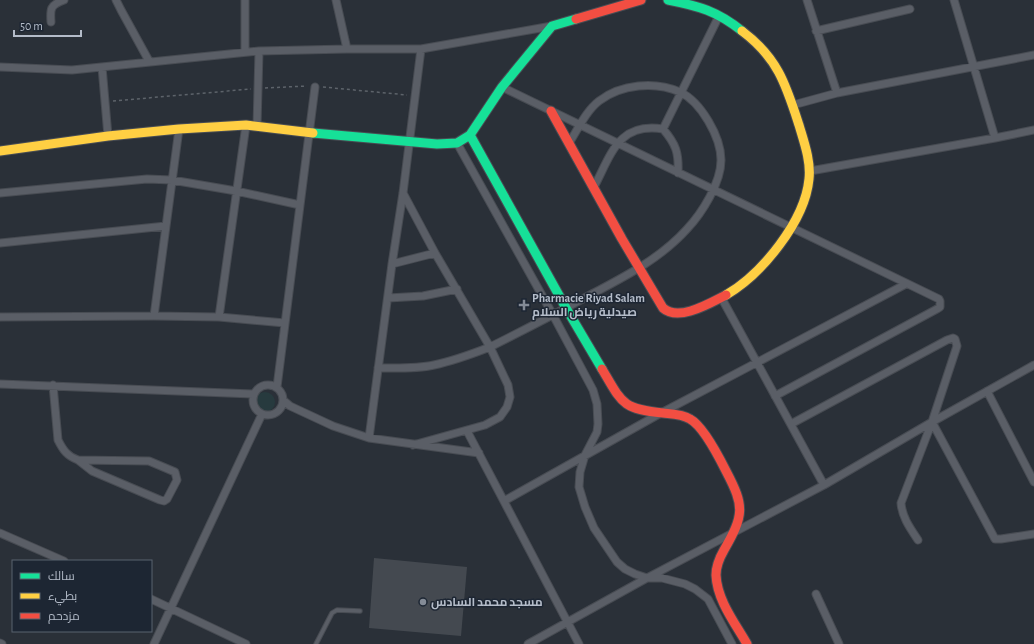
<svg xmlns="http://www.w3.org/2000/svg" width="1034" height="644" viewBox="0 0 1034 644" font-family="'Alegreya Sans',Cairo,sans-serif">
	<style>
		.green { fill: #273a3e }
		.building { fill: #444950 }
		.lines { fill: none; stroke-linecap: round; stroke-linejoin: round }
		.lane-casing { stroke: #484c53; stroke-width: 5.5 }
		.street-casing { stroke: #484c53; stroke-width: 9 }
		.fast-casing { stroke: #484c53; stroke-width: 11 }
		.slow-casing { stroke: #484c53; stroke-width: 11 }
		.jam-casing { stroke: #484c53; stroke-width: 11 }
		.path { stroke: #5d636a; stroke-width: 1.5; stroke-dasharray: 3 3; stroke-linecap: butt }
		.lane { stroke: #5a5e66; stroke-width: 3.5 }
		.street { stroke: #5a5e66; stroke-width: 7 }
		.fast { stroke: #16e098; stroke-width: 9 }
		.slow { stroke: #ffcf43; stroke-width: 9 }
		.jam { stroke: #f24e42; stroke-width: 9 }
		.poi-dot { fill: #848b96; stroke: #1d2633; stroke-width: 1.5 }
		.labels { text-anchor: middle; stroke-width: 3; stroke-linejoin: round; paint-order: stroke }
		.poi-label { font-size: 12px; font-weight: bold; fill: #b4bcc9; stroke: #1d2633; text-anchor: start }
	</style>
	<rect width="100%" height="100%" fill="#2a3038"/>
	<!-- green -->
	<path class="green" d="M255 402a10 10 0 1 1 20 0a10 10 0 1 1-20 0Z"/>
	<!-- building -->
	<path class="building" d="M374,558L467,567L461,636L369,628Z"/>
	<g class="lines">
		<!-- lane casing -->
		<g class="lane-casing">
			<path id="lane" d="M316,644L332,613L337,610L360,611"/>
		</g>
		<!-- street casing -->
		<g class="street-casing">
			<path id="street" d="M116,0L121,10L149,61
				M245,0V52
				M336,0L347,49
				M807,0L837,93
				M954,0L995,138
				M51,22C50,9 50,5 64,0
				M816,31L910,9
				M0,67L72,70L259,51L347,49H421L552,26
				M102,67L108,136
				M502,87L939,299L940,301V307L937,309L775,396
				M793,105L837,93L1034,55
				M257,126L259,51
				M663,129L719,16
				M457,143L553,315L593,390L597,404L598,424L597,432L585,455L580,472L579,487L585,507L594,528L617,562L625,569L635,574L647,578H662L685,584L695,589L708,599L732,644
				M810,171L995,138L1034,130
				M594,187C611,155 618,122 663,129C676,144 679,153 678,173
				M0,193L147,179L172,180L236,191L300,205
				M403,193L435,253L490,347L508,385L510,397L507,407L500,417L485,425L413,445
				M0,243L166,226
				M392,264L435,253
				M721,297L824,485
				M388,298L423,296L457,289
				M154,316L179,129
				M0,317L154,316L219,317L285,323
				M219,317L246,125
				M378,368C396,368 416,369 434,365C453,361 472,354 490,347C524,330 557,313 590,295C624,277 660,259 687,229C702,213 721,183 721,160C721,137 701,102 680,92C655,81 621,84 599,101C586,111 578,129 569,143
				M0,384L253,394
				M253 400a15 15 0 1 1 30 0a15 15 0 1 1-30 0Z
				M53,385L58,440C63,450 67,456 78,460L149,461L175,472L177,480L167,499L164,501L160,500L92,471L78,460
				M277,387L315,87
				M987,391L1034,482
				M283,400L290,406L333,426L369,438L479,453
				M932,422L995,539H1001L1034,534
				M791,424L947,340L953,338L955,339L957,346L932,422L901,503C902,517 910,528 918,540
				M467,431L579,644
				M369,438L392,264L403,193L421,49
				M504,501L661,413L906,284
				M0,533L64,561
				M816,594L839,644
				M151,599L246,644
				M0,643L2,644
				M154,644L262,414
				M528,644L647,578L824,485L932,422L1034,365"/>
		</g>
		<!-- fast casing -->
		<g class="fast-casing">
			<path id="fast" d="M668,0C699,6 717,11 742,31
				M313,133L437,144L457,143L470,135L502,87L552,26L576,19
				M470,135L566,308L602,369"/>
		</g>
		<!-- slow casing -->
		<g class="slow-casing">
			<path id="slow" d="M0,151L108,136L179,129L246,125L313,133
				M726,295C762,274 805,221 809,179C811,161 804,142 799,125C786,85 778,58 742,31"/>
		</g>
		<!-- jam casing -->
		<g class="jam-casing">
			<path id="jam" d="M576,19L641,0
				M551,111L622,239L663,308C679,322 710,303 726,295
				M602,369C622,403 622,409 663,413C672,414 682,414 690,419C703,426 719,457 726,471C745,507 744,515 724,550C720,557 716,566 716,575C717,600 735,623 747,644"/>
		</g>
		<!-- path -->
		<path class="path" d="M323,87L407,95
			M265,88L307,86
			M113,101L251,89"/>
		<!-- lane -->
		<use href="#lane" class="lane"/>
		<!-- street -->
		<use href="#street" class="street"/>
		<!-- fast -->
		<use href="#fast" class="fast"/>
		<!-- slow -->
		<use href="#slow" class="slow"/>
		<!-- jam -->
		<use href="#jam" class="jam"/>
	</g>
	<!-- markers -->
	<g class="poi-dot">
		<path d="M522 299h4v4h4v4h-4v4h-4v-4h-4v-4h4z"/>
		<circle cx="423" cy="602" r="4"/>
	</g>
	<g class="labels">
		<!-- poi labels -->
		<g class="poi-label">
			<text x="532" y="302">Pharmacie Riyad Salam<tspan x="532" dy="14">صيدلية رياض السلام</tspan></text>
			<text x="431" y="606">مسجد محمد السادس</text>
		</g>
	</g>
	<!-- legend -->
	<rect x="12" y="560" width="140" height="72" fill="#1d2633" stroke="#59626f"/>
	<rect x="20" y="573" width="20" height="6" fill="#16e098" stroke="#59626f"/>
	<text x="48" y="580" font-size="12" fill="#b4bcc9">سالك</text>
	<rect x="20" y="593" width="20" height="6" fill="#ffcf43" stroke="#59626f"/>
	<text x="48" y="600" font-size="12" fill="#b4bcc9">بطيء</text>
	<rect x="20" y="613" width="20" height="6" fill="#f24e42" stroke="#59626f"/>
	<text x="48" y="620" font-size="12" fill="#b4bcc9">مزدحم</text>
	<!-- scale -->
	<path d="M14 30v6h67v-6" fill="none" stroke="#b4bcc9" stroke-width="2"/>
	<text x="20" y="30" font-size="12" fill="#b4bcc9" stroke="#1d2633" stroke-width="3" paint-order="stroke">50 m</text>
</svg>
